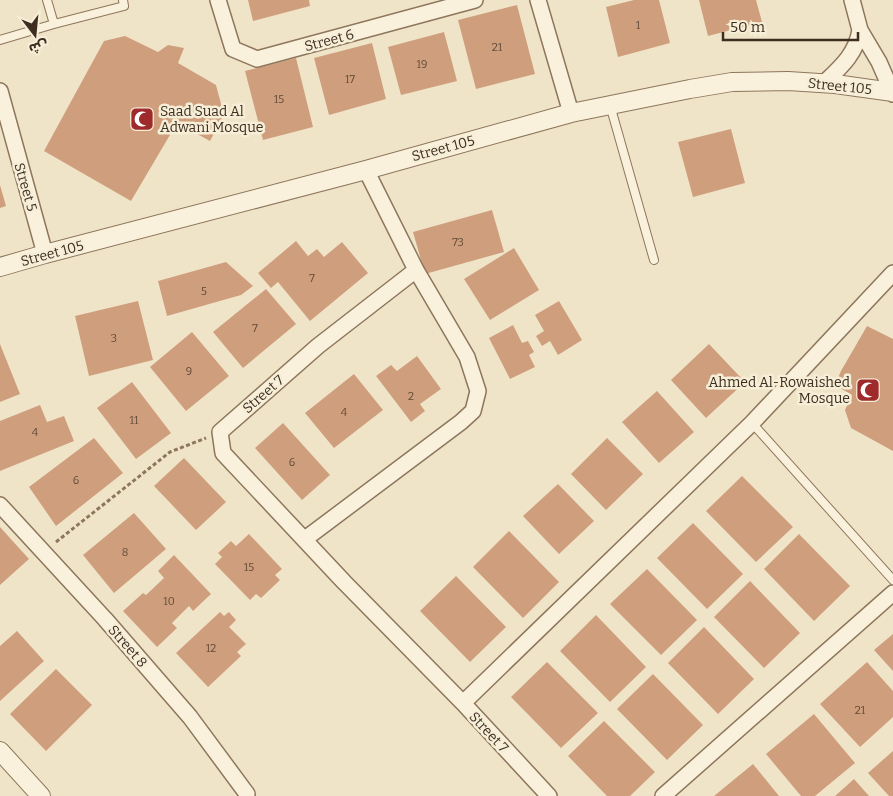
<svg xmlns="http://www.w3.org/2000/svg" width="893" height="796" viewBox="0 0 893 796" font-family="Bitter,'Noto Sans Arabic',serif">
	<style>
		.building { fill: #cf9f7d }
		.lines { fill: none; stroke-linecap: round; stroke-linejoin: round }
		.service-casing { stroke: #8d765c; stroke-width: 10 }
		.minor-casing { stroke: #8d765c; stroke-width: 18 }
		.tertiary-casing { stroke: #8d765c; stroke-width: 20 }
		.path { stroke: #8d765c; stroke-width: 3; stroke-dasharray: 4 2.5; stroke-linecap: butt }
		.service { stroke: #faf1dc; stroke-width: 8 }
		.minor { stroke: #faf1dc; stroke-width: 15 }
		.tertiary { stroke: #faf1dc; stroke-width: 18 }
		.labels { text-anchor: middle; stroke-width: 5; stroke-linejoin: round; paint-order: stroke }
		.number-label { font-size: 11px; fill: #624a37 }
		.street-label { font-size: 14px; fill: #3d2e20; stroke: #f7eed8 }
		.poi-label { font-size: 14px; fill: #3d2e20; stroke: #f7eed8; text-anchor: start }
	</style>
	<rect width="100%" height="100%" fill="#f0e4c8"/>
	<!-- building -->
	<path class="building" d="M248,0H309L310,6L253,21Z
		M634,0H659L670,43L618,57L606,7Z
		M699,0H756L762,22L708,36Z
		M517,5L535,74L476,89L458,20Z
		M444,32L457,81L401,95L388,47Z
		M125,36L158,52L168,45L184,48L178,63L216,85L224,115L210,141L177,123L131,201L44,151L104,41Z
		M372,43L386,99L329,115L314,58Z
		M296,58L313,127L263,140L245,71Z
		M731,129L745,183L693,197L678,142Z
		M0,185L6,206L0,208Z
		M492,210L504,252L425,274L413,232Z
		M296,241L308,256L317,249L324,257L342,242L368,273L310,321L278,282L271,288L258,273Z
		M514,248L539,290L490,320L464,279Z
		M226,262L253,286L241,295L167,316L158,281Z
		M266,289L296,324L243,368L213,332Z
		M138,301L153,360L89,376L75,316Z
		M559,301L582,340L558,355L550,341L542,346L536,336L544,331L535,315Z
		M513,325L522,343L528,341L534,352L529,355L535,367L510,379L489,338Z
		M867,326L893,339V451L851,428L845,410L852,395L835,385L841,371Z
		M192,332L229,376L186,411L150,367Z
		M0,344L20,394L0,402Z
		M709,344L745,382L706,418L671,380Z
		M417,356L441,389L420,404L425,411L411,422L376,376L391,365L397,371Z
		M354,374L383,410L334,448L305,413Z
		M132,382L171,433L136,459L97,408Z
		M657,391L694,432L659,463L622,422Z
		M40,405L47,422L64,416L74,441L0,471V421Z
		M283,423L330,475L302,500L255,448Z
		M94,438L123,473L56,526L29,487Z
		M607,438L643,474L606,510L571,474Z
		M184,458L226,502L196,530L154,486Z
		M742,476L793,527L756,562L706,511Z
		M558,484L594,521L559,554L523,516Z
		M134,513L166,549L114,593L83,555Z
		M693,523L743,574L707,609L657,558Z
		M0,527L29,559L0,585Z
		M509,531L559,582L523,618L473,567Z
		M249,534L282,569L275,575L280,580L261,598L256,594L250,600L215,564L222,557L218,553L231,541L236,546Z
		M799,534L850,586L814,621L764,569Z
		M174,555L211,594L193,611L189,606L172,623L177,628L157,647L123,611L143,593L146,595L164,578L158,571Z
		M647,569L697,620L661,655L610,604Z
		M456,576L506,627L470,662L420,611Z
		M750,581L800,633L764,668L714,617Z
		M220,612L224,616L229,612L236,620L229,627L246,644L237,652L241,656L208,687L176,653Z
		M596,615L646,667L610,702L560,651Z
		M704,627L754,679L718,714L668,663Z
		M17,631L44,661L0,701V646Z
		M893,634V671L874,650Z
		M547,662L598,713L561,748L511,697Z
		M867,662L893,691V717L860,747L820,704Z
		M56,669L92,705L46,751L10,714Z
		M653,674L703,725L667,760L617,709Z
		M814,714L855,763L815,796H801L766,754Z
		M604,721L655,772L630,796H607L568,756Z
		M893,751V796H889L868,773Z
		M753,764L779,796H714Z
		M854,779L869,796H835Z"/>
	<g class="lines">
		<!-- service casing -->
		<g class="service-casing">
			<path id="service" d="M54,24L124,6L123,0
				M0,40L54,24L47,0
				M610,105L654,260
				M752,423L893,580"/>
		</g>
		<!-- minor casing -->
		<g class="minor-casing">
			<path id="minor" d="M218,0L233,49L257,59L475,0
				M538,0L571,113
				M852,0L860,30L879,62L893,94
				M824,83C841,67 856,54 860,30
				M0,91L45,254
				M416,270L318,346L220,432L223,453L344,582L463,703L549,796
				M0,505L105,619L190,717L247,794
				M305,539L461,422L473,411L478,391L467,357L416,270L366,170
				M463,703L752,423L893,273
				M663,796L893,593"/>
		</g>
		<!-- tertiary casing -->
		<g class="tertiary-casing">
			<path id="tertiary" d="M0,267L45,254L366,170L571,113L690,89L732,82L788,81L835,84L893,92
				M0,751L41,796"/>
		</g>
		<!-- path -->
		<path class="path" d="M56,542L170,452L206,438"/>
		<!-- service -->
		<use href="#service" class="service"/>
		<!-- minor -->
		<use href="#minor" class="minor"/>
		<!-- tertiary -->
		<use href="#tertiary" class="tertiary"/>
	</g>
	<!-- icons -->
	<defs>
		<g id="mosque-square" transform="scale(1.25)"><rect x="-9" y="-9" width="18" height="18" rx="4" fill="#9e2a2b" stroke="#f7eed8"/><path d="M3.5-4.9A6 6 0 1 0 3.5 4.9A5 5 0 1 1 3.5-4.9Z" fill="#fff"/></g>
	</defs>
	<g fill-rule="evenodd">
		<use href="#mosque-square" x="142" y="119"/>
		<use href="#mosque-square" x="868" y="390"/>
	</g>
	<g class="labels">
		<!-- number labels -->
		<g class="number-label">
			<text x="638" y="29">1</text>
			<text x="497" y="51">21</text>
			<text x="422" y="68">19</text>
			<text x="350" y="83">17</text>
			<text x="279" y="103">15</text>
			<text x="458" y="246">73</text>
			<text x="312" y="282">7</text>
			<text x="204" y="295">5</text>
			<text x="255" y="332">7</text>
			<text x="114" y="342">3</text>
			<text x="189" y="375">9</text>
			<text x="411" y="400">2</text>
			<text x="344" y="416">4</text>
			<text x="134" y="424">11</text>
			<text x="35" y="436">4</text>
			<text x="292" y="466">6</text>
			<text x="76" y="484">6</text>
			<text x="125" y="556">8</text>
			<text x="249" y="571">15</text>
			<text x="169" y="605">10</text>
			<text x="211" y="652">12</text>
			<text x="860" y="714">21</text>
		</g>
		<!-- street labels -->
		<g class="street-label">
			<text transform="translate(329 40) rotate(-15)" y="5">Street 6</text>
			<text transform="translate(840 86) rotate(6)" y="5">Street 105</text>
			<text transform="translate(443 148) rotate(-15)" y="5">Street 105</text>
			<text transform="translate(26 187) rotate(74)" y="5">Street 5</text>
			<text transform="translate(52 253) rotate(-15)" y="5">Street 105</text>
			<text transform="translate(263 394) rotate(-41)" y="5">Street 7</text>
			<text transform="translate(128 646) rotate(49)" y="5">Street 8</text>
			<text transform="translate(489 732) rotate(47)" y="5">Street 7</text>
		</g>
		<!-- poi labels -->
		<g class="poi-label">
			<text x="160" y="116">Saad Suad Al<tspan x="160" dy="16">Adwani Mosque</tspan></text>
			<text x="850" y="387" text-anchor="end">Ahmed Al-Rowaished<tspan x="850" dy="16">Mosque</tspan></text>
		</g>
	</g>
	<!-- north arrow -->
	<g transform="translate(35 35) rotate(164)" stroke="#f7eed8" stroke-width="4" paint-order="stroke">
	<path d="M0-4L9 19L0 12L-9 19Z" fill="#3d2e20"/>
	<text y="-8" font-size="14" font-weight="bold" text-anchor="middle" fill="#3d2e20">ش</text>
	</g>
	<!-- scale -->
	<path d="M723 32v8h135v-8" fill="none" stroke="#3d2e20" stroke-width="2.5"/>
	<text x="730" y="32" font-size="15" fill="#3d2e20" stroke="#f7eed8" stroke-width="4" paint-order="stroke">50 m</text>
</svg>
